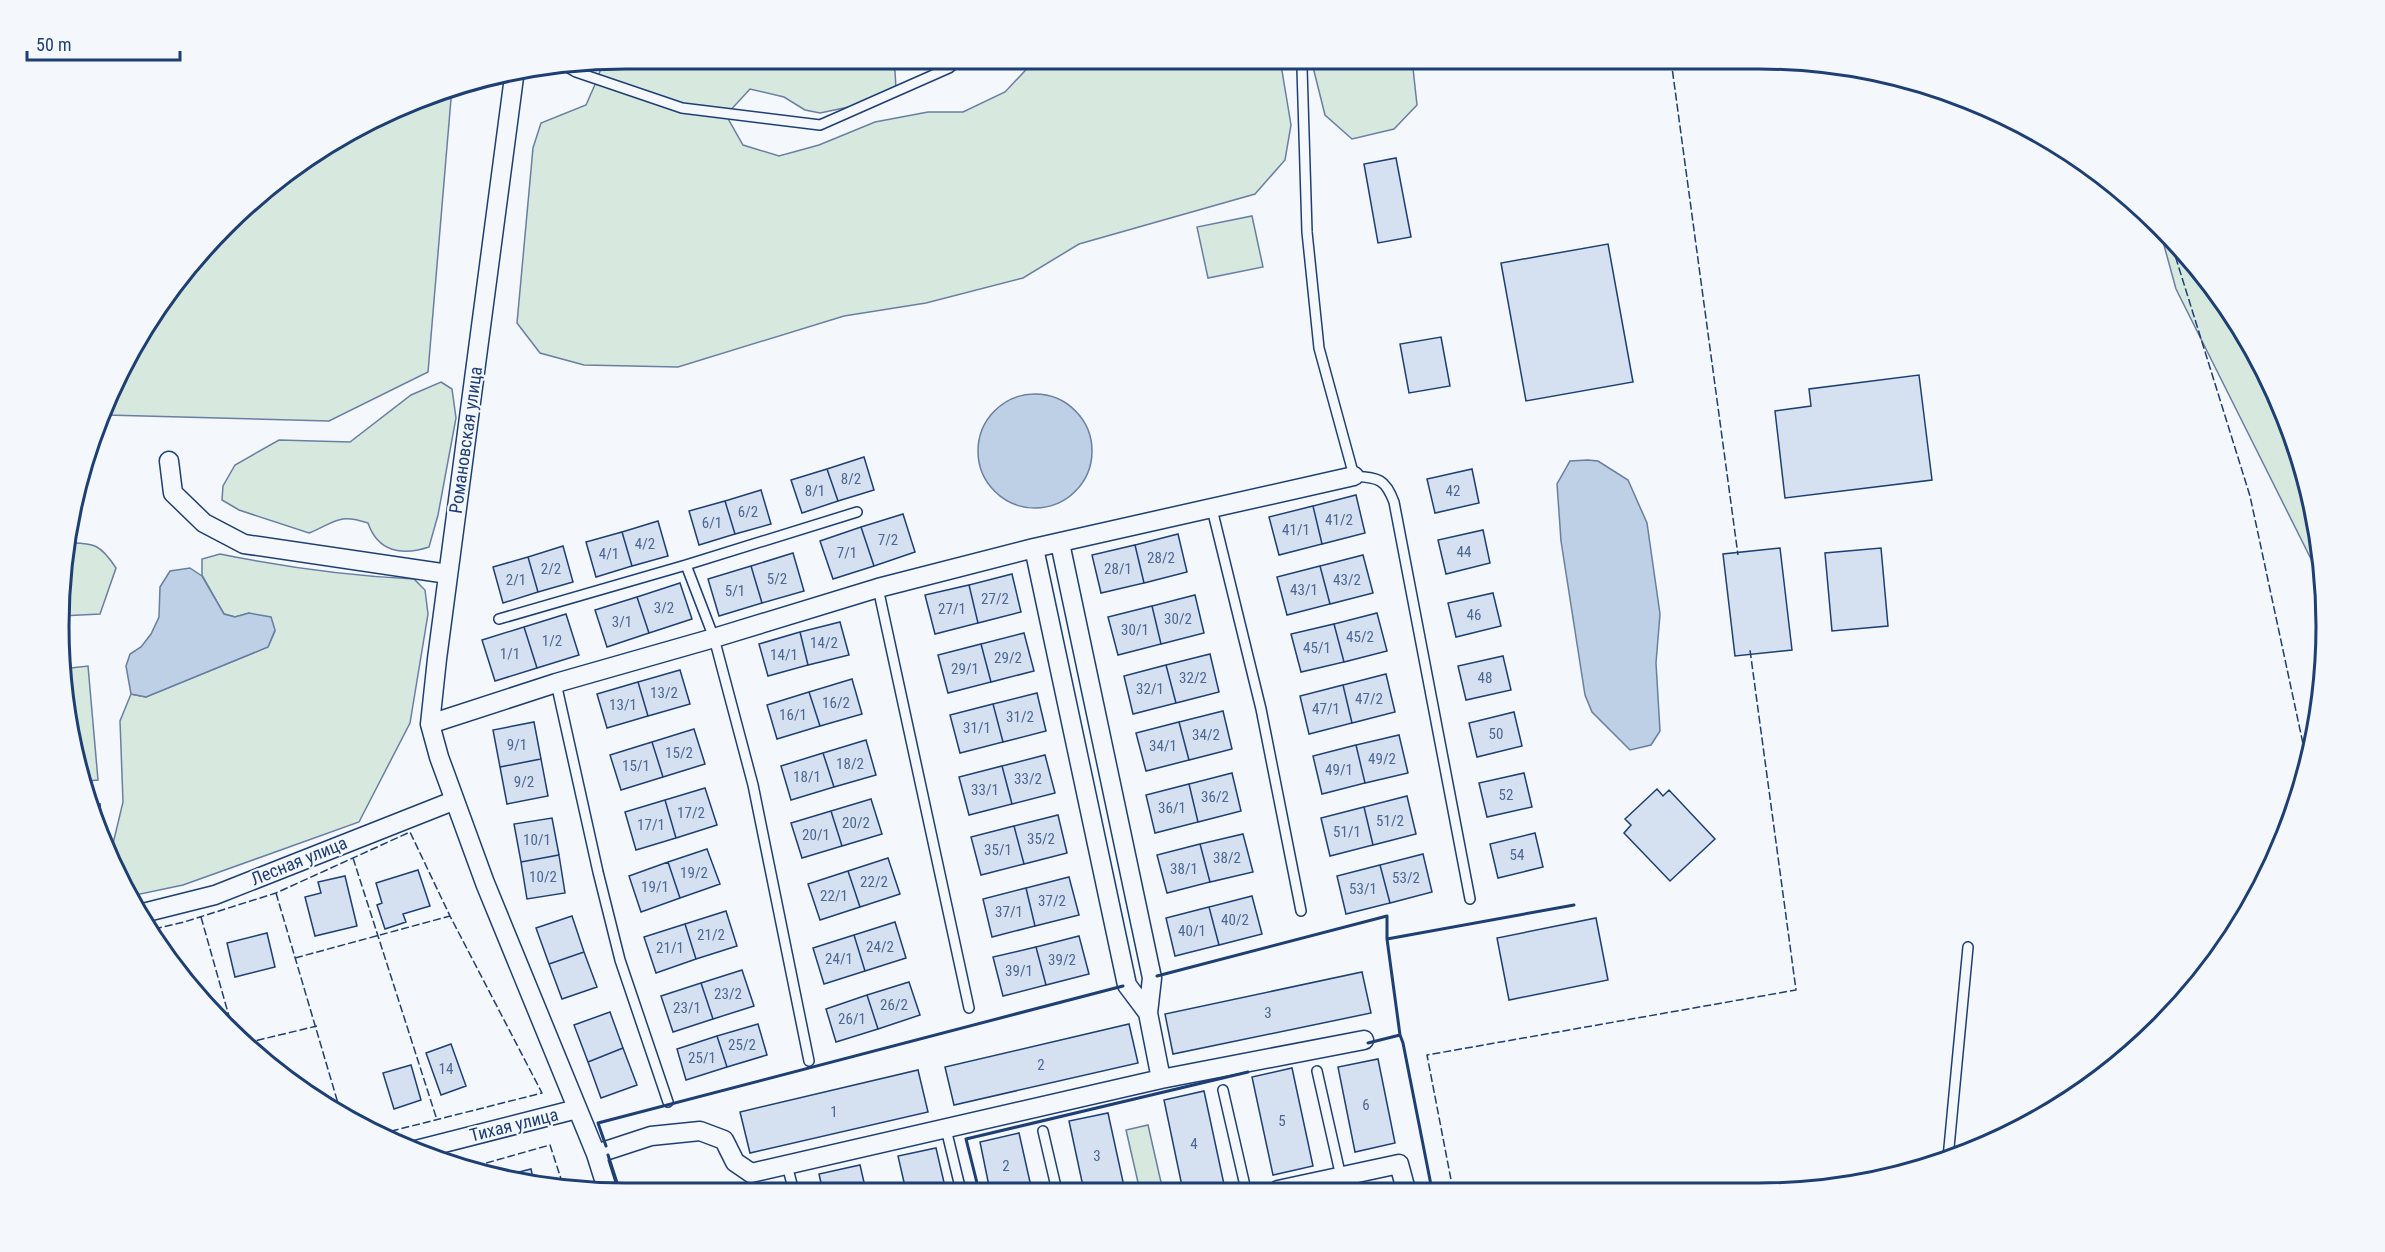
<svg xmlns="http://www.w3.org/2000/svg" width="2385" height="1252" viewBox="0 0 2385 1252" font-family="'Roboto Condensed',sans-serif">
	<style>
		.green { fill: #d7e8df; stroke: #687fa3; stroke-width: 1.5 }
		.water { fill: #bed0e5; stroke: #687fa3; stroke-width: 1.5 }
		.building { fill: #d5e0f0; stroke: #1d3f73; stroke-width: 1.5 }
		.lines { fill: none; stroke-linecap: round; stroke-linejoin: round }
		.lane-casing { stroke: #1d3f73; stroke-width: 12 }
		.street-casing { stroke: #1d3f73; stroke-width: 21 }
		.lane { stroke: #f4f7fb; stroke-width: 9 }
		.street { stroke: #f4f7fb; stroke-width: 18 }
		.fence { stroke: #1d3f73; stroke-width: 1.5; stroke-dasharray: 8 3; stroke-linecap: butt }
		.wall { stroke: #1d3f73; stroke-width: 3 }
		.labels { text-anchor: middle; stroke-width: 4.5; stroke-linejoin: round; paint-order: stroke }
		.number-label { font-size: 15px; fill: #4b6792 }
		.street-label { font-size: 18px; fill: #1d3f73; stroke: #f4f7fb }
		.rim { fill: none; stroke: #1d3f73; stroke-width: 3 }
	</style>
	<rect width="100%" height="100%" fill="#f4f7fb"/>
	<!-- green -->
	<path class="green" d="M626,59H887L895,71L896,89L863,104L820,113L805,110L784,97L750,89L726,115L743,145L779,156L819,145L875,122L928,112H963L1005,92L1036,59H1280L1291,125L1285,160L1255,194L1079,244L1023,278L926,303L844,316L678,367L584,365L540,353L517,323L533,148L541,123L586,105L597,80L603,62Z
		M1311,59H1412L1417,105L1394,129L1352,139L1325,115Z
		M452,87L428,372L329,421L107,415L154,311L280,176L443,89Z
		M1252,216L1263,267L1208,278L1197,227Z
		M2159,227C2252,314 2319,460 2323,587L2319,575L2176,289Z
		M441,382L452,389L456,418L438,515L429,547C402,556 378,552 368,523C338,513 336,522 309,533L239,510L222,500L223,486L235,465L279,440L350,442L411,395Z
		M67,543C94,542 101,545 116,568L100,614L61,616L60,589Z
		M220,554C284,567 349,576 414,579L425,590L428,614L410,723L359,822L183,885L131,896L117,877L109,851L112,848L123,802L120,721L131,694L146,697L268,647L275,631L249,613L235,617L224,614L202,575V559Z
		M88,666L98,780L88,781L63,700L62,669Z
		M1148,1125L1163,1191H1140L1126,1130Z"/>
	<!-- water -->
	<path class="water" d="M978 451a57 57 0 1 1 114 0a57 57 0 1 1-114 0Z
		M1588,460L1598,461L1628,480L1647,523L1660,614L1656,663L1660,731L1651,745L1630,750L1592,712L1585,695L1561,541L1557,484L1570,461Z
		M190,568L202,576L224,614L235,617L249,613L271,617L275,630L268,647L146,697L131,694L126,666L130,654L141,647L151,634L159,617L160,587L170,571Z"/>
	<!-- building -->
	<path class="building" d="M1396,158L1411,237L1378,243L1364,164Z
		M1608,244L1633,382L1526,401L1501,263Z
		M1441,337L1450,386L1409,393L1400,344Z
		M1919,375L1932,480L1785,498L1775,411L1811,406L1809,389Z
		M864,457L874,490L838,501L827,469Z
		M827,469L838,501L802,513L791,480Z
		M1472,469L1479,503L1435,513L1427,479Z
		M761,490L771,524L735,534L725,501Z
		M1356,495L1365,533L1322,544L1313,506Z
		M725,501L735,534L699,545L689,511Z
		M1313,506L1322,544L1279,555L1269,517Z
		M903,514L915,552L874,566L861,527Z
		M658,521L668,556L632,566L622,532Z
		M861,527L874,566L833,579L820,541Z
		M1483,530L1490,563L1446,574L1438,540Z
		M622,532L632,566L596,577L586,542Z
		M1178,534L1187,572L1144,583L1135,545Z
		M1135,545L1144,583L1101,593L1092,555Z
		M563,546L573,582L538,592L528,557Z
		M1780,548L1792,650L1735,656L1723,554Z
		M1881,548L1888,626L1832,631L1825,553Z
		M793,553L804,591L762,603L751,566Z
		M1363,555L1373,593L1330,604L1320,566Z
		M528,557L538,592L503,603L493,567Z
		M751,566L762,603L719,616L708,579Z
		M1320,566L1330,604L1287,615L1277,577Z
		M1012,574L1021,612L978,623L969,585Z
		M680,583L692,619L649,633L637,597Z
		M969,585L978,623L935,634L925,595Z
		M1493,593L1501,626L1456,637L1448,603Z
		M1195,595L1204,633L1161,644L1152,606Z
		M637,597L649,633L607,647L595,610Z
		M1152,606L1161,644L1118,655L1108,617Z
		M1377,613L1387,651L1344,662L1334,624Z
		M566,614L579,655L537,668L524,627Z
		M840,622L849,655L808,665L800,632Z
		M1334,624L1344,662L1301,672L1291,634Z
		M524,627L537,668L495,681L482,640Z
		M800,632L808,665L768,676L759,644Z
		M1024,633L1034,671L991,682L981,644Z
		M981,644L991,682L948,693L938,655Z
		M1210,654L1219,692L1176,703L1166,665Z
		M1503,656L1511,690L1466,700L1458,666Z
		M1166,665L1176,703L1133,714L1124,676Z
		M680,670L690,704L648,716L638,682Z
		M1386,674L1395,712L1352,723L1343,685Z
		M852,679L862,714L820,726L809,692Z
		M638,682L648,716L607,728L597,694Z
		M1343,685L1352,723L1309,734L1300,696Z
		M809,692L820,726L777,739L767,705Z
		M1037,693L1046,731L1003,742L993,704Z
		M993,704L1003,742L960,753L950,715Z
		M1223,711L1232,749L1189,760L1179,722Z
		M1514,712L1522,746L1477,757L1469,723Z
		M534,722L541,759L500,767L493,730Z
		M1179,722L1189,760L1146,771L1136,733Z
		M694,729L705,764L663,777L652,742Z
		M1399,735L1408,773L1365,783L1356,745Z
		M866,740L876,775L834,787L823,753Z
		M652,742L663,777L621,790L610,755Z
		M1356,745L1365,783L1322,794L1313,756Z
		M823,753L834,787L791,800L781,766Z
		M1045,755L1055,793L1012,804L1002,766Z
		M541,759L548,796L507,804L500,767Z
		M1002,766L1012,804L969,815L959,777Z
		M1232,773L1241,811L1198,822L1189,784Z
		M1524,773L1532,807L1487,817L1479,783Z
		M1189,784L1198,822L1155,833L1146,795Z
		M705,788L717,825L676,838L665,800Z
		M1657,789L1663,796L1669,790L1715,839L1670,881L1624,833L1631,825L1625,819Z
		M1407,796L1416,834L1373,845L1364,807Z
		M871,799L882,834L842,846L831,811Z
		M665,800L676,838L636,850L625,812Z
		M100,804L102,828L95,805Z
		M1364,807L1373,845L1330,856L1321,818Z
		M831,811L842,846L802,858L791,823Z
		M1058,815L1067,853L1024,864L1014,826Z
		M552,818L559,855L521,862L514,824Z
		M1014,826L1024,864L981,875L971,837Z
		M1535,833L1543,867L1498,878L1490,844Z
		M1243,834L1253,872L1210,882L1200,844Z
		M1200,844L1210,882L1167,893L1157,855Z
		M707,849L720,884L680,898L668,862Z
		M1423,854L1432,892L1390,903L1380,865Z
		M559,855L565,893L527,899L521,862Z
		M888,858L900,894L860,907L848,871Z
		M668,862L680,898L641,912L629,876Z
		M1380,865L1390,903L1346,914L1337,876Z
		M418,870L430,906L403,914L406,922L385,929L377,905L382,903L376,883Z
		M848,871L860,907L820,920L808,884Z
		M345,876L357,926L315,936L305,897L321,893L318,882Z
		M1069,877L1079,915L1035,926L1026,888Z
		M1026,888L1035,926L992,937L983,899Z
		M1252,896L1262,934L1219,945L1209,907Z
		M1209,907L1219,945L1175,956L1166,918Z
		M726,911L737,946L696,959L685,924Z
		M572,916L584,952L549,964L536,928Z
		M1596,918L1608,980L1509,1000L1497,938Z
		M895,922L906,958L865,971L854,935Z
		M685,924L696,959L656,973L644,937Z
		M267,933L275,967L235,977L227,943Z
		M854,935L865,971L824,984L813,948Z
		M1079,936L1089,974L1046,985L1036,947Z
		M1036,947L1046,985L1003,996L993,957Z
		M584,952L597,987L562,999L549,964Z
		M742,970L754,1006L713,1019L701,983Z
		M1362,972L1371,1013L1173,1054L1165,1014Z
		M909,982L920,1015L878,1029L867,995Z
		M701,983L713,1019L673,1032L661,996Z
		M867,995L878,1029L836,1042L826,1009Z
		M610,1012L623,1048L588,1062L574,1025Z
		M758,1024L767,1055L727,1067L717,1036Z
		M1129,1024L1138,1063L954,1105L945,1067Z
		M717,1036L727,1067L686,1080L677,1049Z
		M451,1044L466,1086L441,1095L426,1053Z
		M623,1048L637,1085L601,1098L588,1062Z
		M1378,1059L1395,1143L1355,1152L1338,1067Z
		M411,1065L421,1100L394,1109L383,1073Z
		M1292,1068L1313,1166L1273,1175L1252,1077Z
		M918,1070L928,1112L750,1153L740,1112Z
		M1204,1091L1225,1189L1183,1191L1164,1100Z
		M1108,1113L1125,1191H1084L1069,1121Z
		M1019,1133L1032,1191H990L980,1142Z
		M936,1148L946,1191H906L898,1156Z
		M860,1165L866,1191L823,1192L819,1174Z
		M531,1169L534,1183L499,1177Z
		M777,1183L779,1192H738Z"/>
	<g class="lines">
		<!-- lane casing -->
		<g class="lane-casing">
			<path id="lane" d="M1297,59L1302,68L1307,232L1319,348L1354,476C1378,478 1385,478 1394,502L1470,899
				M569,68L576,72L682,108L820,125L949,68L960,59
				M1212,509L1261,709L1301,911
				M878,588L969,1008
				M499,619L686,565
				M556,683L598,872L620,960L668,1102
				M809,1061L753,785L714,638L686,565L857,512
				M1317,1071L1341,1177
				M1223,1090L1246,1190
				M946,1129L961,1191
				M1043,1131L1057,1191
				M1948,1158L1968,947
				M787,1165L794,1192"/>
		</g>
		<!-- street casing -->
		<g class="street-casing">
			<path id="street" d="M514,77L437,659L430,724L439,757L485,883L596,1154L608,1192
				M169,461L173,493L204,523L244,544L448,574
				M1060,543L1152,978L1148,1013L1161,1079
				M1034,548L1127,985L1148,1013
				M430,724L556,683L714,638L878,588L1034,548L1354,476
				M143,913L215,895L453,801
				M416,1150L577,1109
				M596,1154L651,1136L700,1131L724,1140L735,1162L751,1173L1161,1079L1364,1040
				M1278,1190L1399,1164L1406,1190"/>
		</g>
		<!-- lane -->
		<use href="#lane" class="lane"/>
		<!-- street -->
		<use href="#street" class="street"/>
		<!-- fence -->
		<path class="fence" d="M1671,60L1738,555
			M2169,236L2250,496L2308,767
			M353,858L437,1120
			M276,893L340,1110
			M201,917L234,1034
			M154,929L184,922L276,893L410,832L450,916L542,1093L376,1135
			M295,958L450,916
			M246,1043L317,1026
			M465,1169L550,1145L564,1188
			M1453,1190L1427,1055L1796,990L1750,650"/>
		<!-- wall -->
		<path class="wall" d="M1387,939L1574,905
			M1157,976L1387,916V939L1400,1035L1403,1043L1432,1190
			M1368,1043L1400,1035
			M606,1146L598,1123L1123,986
			M608,1155L620,1192
			M979,1191L966,1139L1248,1072"/>
	</g>
	<g class="labels">
		<!-- number labels -->
		<g class="number-label">
			<text x="851" y="484">8/2</text>
			<text x="815" y="496">8/1</text>
			<text x="1453" y="496">42</text>
			<text x="748" y="517">6/2</text>
			<text x="1339" y="525">41/2</text>
			<text x="712" y="528">6/1</text>
			<text x="1296" y="535">41/1</text>
			<text x="888" y="545">7/2</text>
			<text x="645" y="549">4/2</text>
			<text x="1464" y="557">44</text>
			<text x="847" y="558">7/1</text>
			<text x="609" y="559">4/1</text>
			<text x="1161" y="563">28/2</text>
			<text x="551" y="574">2/2</text>
			<text x="1118" y="574">28/1</text>
			<text x="777" y="584">5/2</text>
			<text x="516" y="585">2/1</text>
			<text x="1347" y="585">43/2</text>
			<text x="1304" y="595">43/1</text>
			<text x="735" y="596">5/1</text>
			<text x="995" y="604">27/2</text>
			<text x="664" y="613">3/2</text>
			<text x="952" y="614">27/1</text>
			<text x="1474" y="620">46</text>
			<text x="1178" y="624">30/2</text>
			<text x="622" y="627">3/1</text>
			<text x="1135" y="635">30/1</text>
			<text x="1360" y="642">45/2</text>
			<text x="552" y="646">1/2</text>
			<text x="824" y="648">14/2</text>
			<text x="1317" y="653">45/1</text>
			<text x="510" y="659">1/1</text>
			<text x="784" y="660">14/1</text>
			<text x="1008" y="663">29/2</text>
			<text x="965" y="674">29/1</text>
			<text x="1193" y="683">32/2</text>
			<text x="1485" y="683">48</text>
			<text x="1150" y="694">32/1</text>
			<text x="664" y="698">13/2</text>
			<text x="1369" y="704">47/2</text>
			<text x="836" y="708">16/2</text>
			<text x="623" y="710">13/1</text>
			<text x="1326" y="714">47/1</text>
			<text x="793" y="720">16/1</text>
			<text x="1020" y="722">31/2</text>
			<text x="977" y="733">31/1</text>
			<text x="1496" y="739">50</text>
			<text x="1206" y="740">34/2</text>
			<text x="517" y="750">9/1</text>
			<text x="1163" y="751">34/1</text>
			<text x="679" y="758">15/2</text>
			<text x="1382" y="764">49/2</text>
			<text x="850" y="769">18/2</text>
			<text x="636" y="771">15/1</text>
			<text x="1339" y="775">49/1</text>
			<text x="807" y="782">18/1</text>
			<text x="1028" y="784">33/2</text>
			<text x="524" y="787">9/2</text>
			<text x="985" y="795">33/1</text>
			<text x="1506" y="800">52</text>
			<text x="1215" y="802">36/2</text>
			<text x="1172" y="813">36/1</text>
			<text x="691" y="818">17/2</text>
			<text x="1390" y="826">51/2</text>
			<text x="856" y="828">20/2</text>
			<text x="651" y="830">17/1</text>
			<text x="1347" y="837">51/1</text>
			<text x="816" y="840">20/1</text>
			<text x="1041" y="844">35/2</text>
			<text x="537" y="845">10/1</text>
			<text x="998" y="855">35/1</text>
			<text x="1517" y="860">54</text>
			<text x="1227" y="863">38/2</text>
			<text x="1184" y="874">38/1</text>
			<text x="694" y="878">19/2</text>
			<text x="543" y="882">10/2</text>
			<text x="1406" y="883">53/2</text>
			<text x="874" y="887">22/2</text>
			<text x="655" y="892">19/1</text>
			<text x="1363" y="894">53/1</text>
			<text x="834" y="901">22/1</text>
			<text x="1052" y="906">37/2</text>
			<text x="1009" y="917">37/1</text>
			<text x="1235" y="925">40/2</text>
			<text x="1192" y="936">40/1</text>
			<text x="711" y="940">21/2</text>
			<text x="880" y="952">24/2</text>
			<text x="670" y="953">21/1</text>
			<text x="839" y="964">24/1</text>
			<text x="1062" y="965">39/2</text>
			<text x="1019" y="976">39/1</text>
			<text x="728" y="999">23/2</text>
			<text x="894" y="1010">26/2</text>
			<text x="687" y="1013">23/1</text>
			<text x="1268" y="1018">3</text>
			<text x="852" y="1024">26/1</text>
			<text x="742" y="1050">25/2</text>
			<text x="702" y="1063">25/1</text>
			<text x="1041" y="1070">2</text>
			<text x="446" y="1074">14</text>
			<text x="1366" y="1110">6</text>
			<text x="834" y="1117">1</text>
			<text x="1282" y="1126">5</text>
			<text x="1194" y="1149">4</text>
			<text x="1097" y="1161">3</text>
			<text x="1006" y="1171">2</text>
		</g>
		<!-- street labels -->
		<g class="street-label">
			<text transform="translate(466 440) rotate(-82)" y="6">Романовская улица</text>
			<text transform="translate(299 861) rotate(-22)" y="6">Лесная улица</text>
			<text transform="translate(514 1125) rotate(-14)" y="6">Тихая улица</text>
		</g>
	</g>
	<!-- crop -->
	<path d="M0 0H2385V1252H0ZM626 69H1759A557 557 0 0 1 2316 626V626A557 557 0 0 1 1759 1183H626A557 557 0 0 1 69 626V626A557 557 0 0 1 626 69Z" fill="#f4f7fb" fill-rule="evenodd"/>
	<path class="rim" d="M626 69H1759A557 557 0 0 1 2316 626V626A557 557 0 0 1 1759 1183H626A557 557 0 0 1 69 626V626A557 557 0 0 1 626 69Z"/>
	<!-- scale -->
	<path d="M27 51v9h153v-9" fill="none" stroke="#1d3f73" stroke-width="3"/>
	<text x="36" y="51" font-size="18" fill="#1d3f73" stroke="#f4f7fb" stroke-width="4.5" paint-order="stroke">50 m</text>
</svg>
